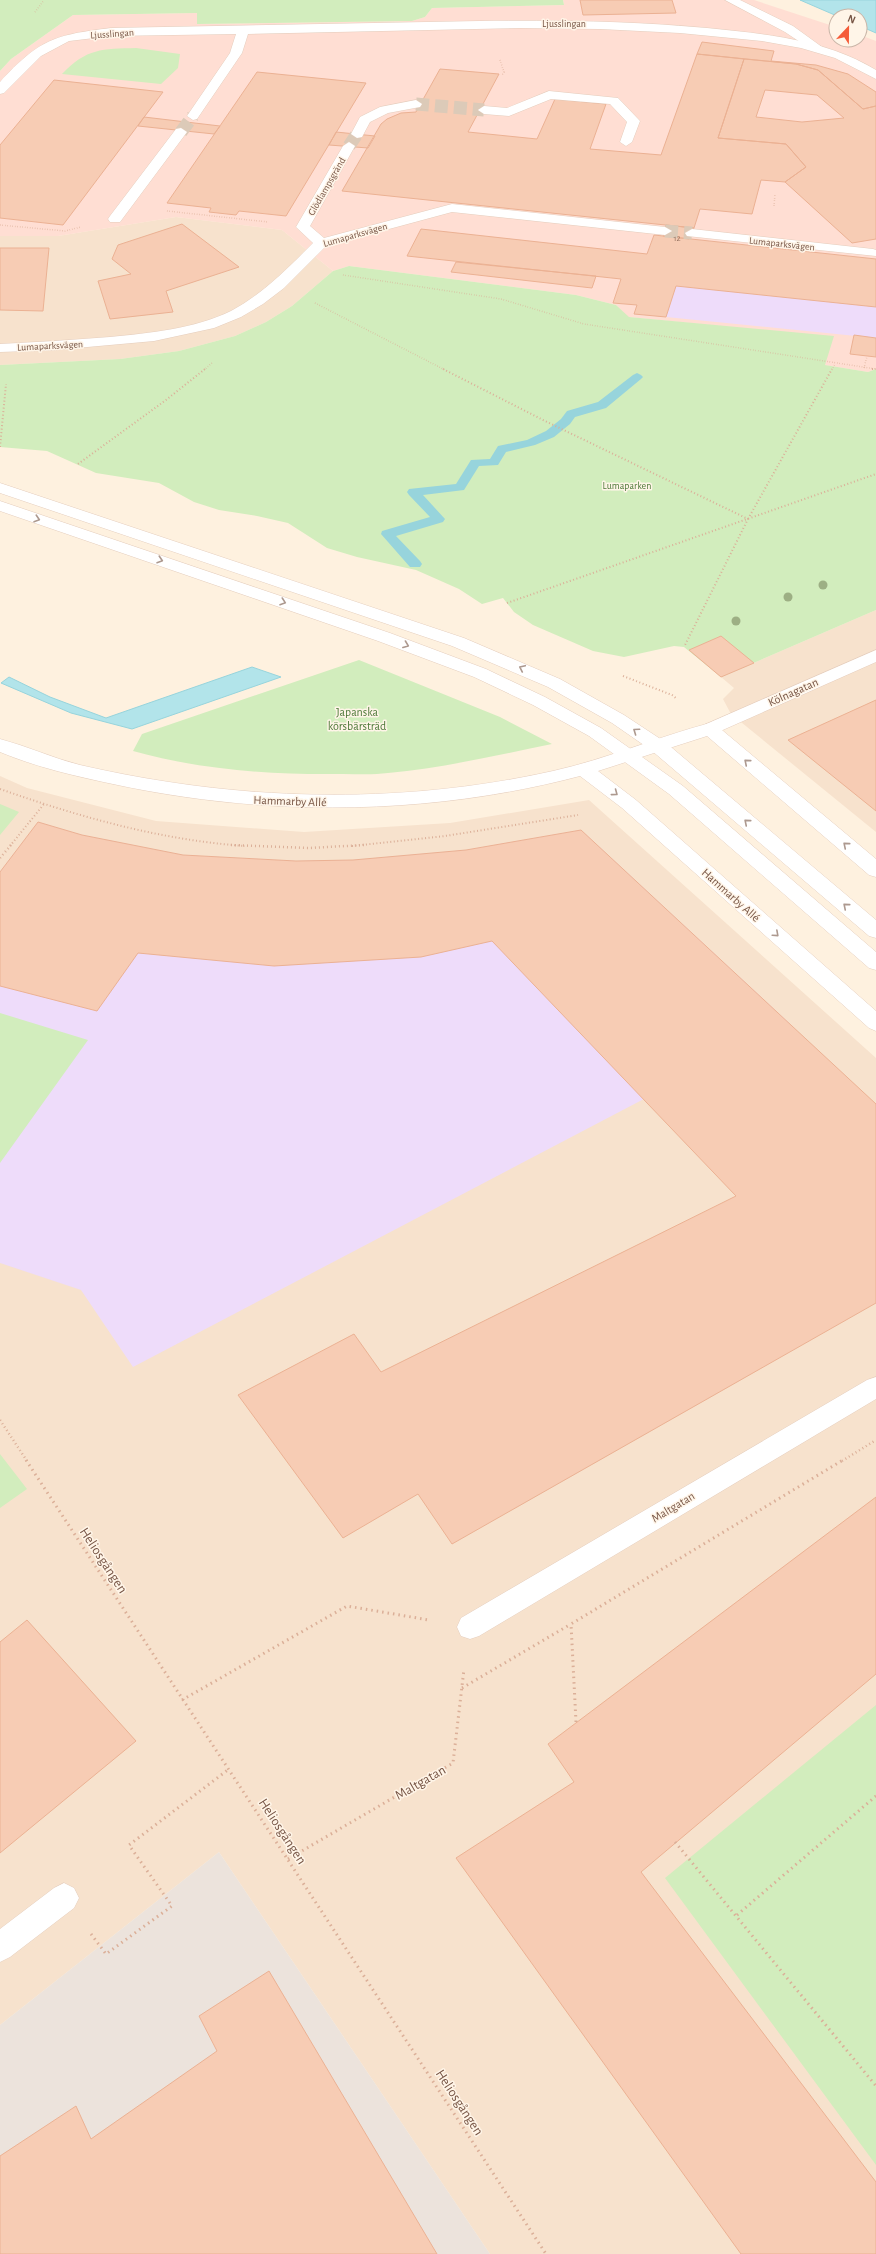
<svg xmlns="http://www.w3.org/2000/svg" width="876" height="2254" viewBox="0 0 876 2254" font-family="'Alegreya Sans',sans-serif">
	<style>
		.residential { fill: #f7e2cd }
		.commercial { fill: #ffded3 }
		.industrial { fill: #ece3dc }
		.education { fill: #eedcfa }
		.green { fill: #d2edbd }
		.water { fill: #b2e4ea; stroke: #97d4dc }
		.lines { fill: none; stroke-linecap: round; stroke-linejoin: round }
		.stream { fill: #97d4dc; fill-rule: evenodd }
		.building { fill: #f7ccb4; stroke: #ebb193; fill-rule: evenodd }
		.minor-tunnel { stroke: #dccab8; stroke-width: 13; stroke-dasharray: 13 6; stroke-linecap: butt }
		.service-casing { stroke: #e5cebe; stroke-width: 1 }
		.minor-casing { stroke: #e5cebe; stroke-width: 1 }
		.tertiary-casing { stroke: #e5cebe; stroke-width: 1 }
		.path-far3 { stroke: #dbaf98; stroke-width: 1.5; stroke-dasharray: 0.5 2; stroke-linecap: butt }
		.path-far2 { stroke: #dbaf98; stroke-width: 2; stroke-dasharray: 1 2.5; stroke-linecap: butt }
		.path-far1 { stroke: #dbaf98; stroke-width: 2.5; stroke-dasharray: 1 3; stroke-linecap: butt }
		.path { stroke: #dbaf98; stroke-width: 3; stroke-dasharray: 1.5 4; stroke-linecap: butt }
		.service { fill: #fff; fill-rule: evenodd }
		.minor { fill: #fff; fill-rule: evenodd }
		.tertiary { fill: #fff; fill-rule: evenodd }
		.tree { fill: #9daf84 }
		.oneway { stroke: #ad998f }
		.labels { text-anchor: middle; stroke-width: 3; stroke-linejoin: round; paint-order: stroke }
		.far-number-label { font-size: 9px; fill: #977361 }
		.far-street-label { font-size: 10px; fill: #775545; stroke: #fff5e8 }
		.far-park-label { font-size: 10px; fill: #4e7939; stroke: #fff5e8 }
		.street-label { font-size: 12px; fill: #775545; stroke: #fff5e8 }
		.park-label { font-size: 12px; fill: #4e7939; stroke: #fff5e8 }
		.near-street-label { font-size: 14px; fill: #775545; stroke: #fff5e8 }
	</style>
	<rect width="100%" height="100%" fill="#fef1df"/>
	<!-- residential -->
	<path class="residential" d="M176,217L282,230L333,271L292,306L266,322L235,336L179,351L120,359L0,365V236H58Z
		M876,610V832L731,714L723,699L734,688L721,677Z
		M0,776L27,788L156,821L304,832L450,823L589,800L876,1058V2254H490L219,1852L0,2025Z"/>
	<!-- commercial -->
	<path class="commercial" d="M563,0H754L836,27V40H860V35L876,41V369L868,372L824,365L833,337L628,317L616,305L576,295L349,266L333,271L282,230L176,217L58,236H0V71L11,59L73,15L197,13L198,24L412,21L425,17L432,8L564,5Z"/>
	<!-- industrial -->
	<path class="industrial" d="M219,1852L490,2254H0V2025Z"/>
	<!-- education -->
	<path class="education" d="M654,235L876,259V338L666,317L676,286L640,274Z
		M38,822L82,835L183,855L296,861L353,860L466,850L581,830L789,1023L133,1367L81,1290L0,1263V872Z"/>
	<!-- green -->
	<path class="green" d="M0,0H563L564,5L432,8L425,17L412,21L197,24V13L73,15L11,59L0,71Z
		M136,48L180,54L178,68L161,84L62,74C87,48 102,49 136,48Z
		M349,266L576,295L616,305L629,317L834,336L825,365L868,372L876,369V610L721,677L684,647L674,646L624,657L593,651L533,625L514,612L503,598L482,604L459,589L416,570L357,557L327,548L288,523L257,516L219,510L194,502L159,483L96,473L47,451L0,447V365L120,359L179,351L235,336L266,322L292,306L333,271Z
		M359,660L500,717L552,744C498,755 443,768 388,773C373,775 358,774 343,774C273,775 200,770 133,751L142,734Z
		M0,804L19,812L0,835Z
		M0,1013L88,1040L0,1163Z
		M0,1454L27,1489L0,1508Z
		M876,1705V2165L665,1878Z"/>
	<!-- water -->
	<path class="water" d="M800,0H876V33L860,26V16H837Z
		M252,667L281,677L132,729L71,713L1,683L9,677L50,697L106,718Z"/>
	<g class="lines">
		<!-- stream -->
		<path class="stream" d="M637,373L641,375L643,377L641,379L606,408L575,417L570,424L554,437L535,445L506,452L498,465L479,466L464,490L423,495L445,519L443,522L396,536L420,561L422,564L420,567H410L381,534L382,531L430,517L409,495L407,492L409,489L456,484L471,460L490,459L498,446L527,440L546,431L561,419L567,411L598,402L633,375Z"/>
	</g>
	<!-- building -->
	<path class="building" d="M580,0H672L676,13L583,15Z
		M702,42L774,51L771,61L816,65L848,74L876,92V106L863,109L818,70L796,64L697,54Z
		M697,54L744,59L718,138L786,144L806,167L785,182L761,180L752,214L700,209L694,228L342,191L381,124L387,119L401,113L416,112L440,69L499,74L468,132L537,139L555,99L606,104L590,149L661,155Z
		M744,59L796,64L818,70L863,109L876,106V239L852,243L785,182L806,167L786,144L718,138ZM765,90L817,95L844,118L802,122L756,117Z
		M257,72L366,83L286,216L239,211L236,215L209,212L211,208L167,203Z
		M54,80L163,92L63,225L0,218V145Z
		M144,117L220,126L214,134L138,126Z
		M336,132L375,136L368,148L329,145Z
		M182,224L239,267L166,291L173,312L110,319L98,281L131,274L112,259L118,245Z
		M666,225L694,228L689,239L663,236Z
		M421,229L647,254L654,235L876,259V307L676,286L666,317L634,314L637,305L613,303L621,279L407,256Z
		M0,248H49L43,311L0,310Z
		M456,262L596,276L592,288L451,272Z
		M854,335L876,338V357L850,354Z
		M721,636L754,663L721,677L689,650Z
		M876,700V811L788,740Z
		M38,822L82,835L183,855L296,861L353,860L466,850L581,830L876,1104V1303L452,1544L418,1494L343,1538L238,1395L354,1334L381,1372L736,1196L492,941L421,957L274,966L138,953L97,1011L0,986V872Z
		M876,1497V1674L641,1872L876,2182V2254H741L456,1858L574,1782L548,1744Z
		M27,1620L136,1741L0,1853V1642Z
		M269,1971L437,2254H0V2156L76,2106L91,2139L217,2051L199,2016Z"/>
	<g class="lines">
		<!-- minor-tunnel -->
		<path class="minor-tunnel" d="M416,104L484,110
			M181,132L193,116
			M349,146L357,134
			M665,231L692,233"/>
		<!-- service casing -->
		<g class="service-casing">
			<path id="service" d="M725,0H740L793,26L822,47L816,51L812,50L785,32Z
				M0,483L464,638L560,679L624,715L665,742L876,920V938L869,936L651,750L612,723L548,687L452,646L0,493Z
				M0,501L390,633L486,669L545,697L601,728L683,786L876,952V970L869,968L669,794L589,736L533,705L474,677L378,641L0,511Z"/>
		</g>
		<!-- minor casing -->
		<g class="minor-casing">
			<path id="minor" d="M480,21C556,20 631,21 707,28C765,34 825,39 876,70V79L835,58L801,48L762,41L680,33L600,29L520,28L248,34L242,53L197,119L193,120L187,116L230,53L236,34L111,36L69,41L41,56L4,93L0,94V82C40,39 54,35 111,28Z
				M549,91L618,98L640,121L632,142L626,146L620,142L627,122L610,104L551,99L509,116L484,114L478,110L484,106L507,108Z
				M416,100L422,104L420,107L388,113L370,122L362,137L357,138L351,134L360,117L380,107Z
				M181,128L187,132L120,222H110L108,219L110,216L176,129Z
				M349,142L355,146L310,226L324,238L452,204L665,227L672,231L665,235L452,212L326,246L284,288L263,304L241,317L214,328L154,341L54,350L0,352V344C37,342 73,340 110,337C150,333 194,329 231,311C263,294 288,268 313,243L296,227L343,146Z
				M692,229L873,249L876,250V256L687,236L685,233Z
				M876,650V662L716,733L710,735L704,733L701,729L704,725Z
				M876,1377V1399L479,1636L470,1639L461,1636L457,1627L461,1618L867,1380Z
				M64,1883L74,1888L79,1898L74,1908L10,1957L0,1962V1929L54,1888Z"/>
		</g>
		<!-- tertiary casing -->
		<g class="tertiary-casing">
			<path id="tertiary" d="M710,723L716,725L876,859V877L869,875L707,736L598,771L636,800L876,1011V1031L869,1028L622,808L580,776C428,816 266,817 113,784C75,776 36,767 0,752V739C27,746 52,758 80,765C236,801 396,806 553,771C607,759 657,737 710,723Z"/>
		</g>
		<!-- path-far3 -->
		<path class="path-far3" d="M35,12L44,0
			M500,60L504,72L502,75
			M774,206L775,194
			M167,211L268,222
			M0,225L65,231L81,227
			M343,275L501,299L584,324L876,369
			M315,303L445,370
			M864,368L867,356
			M204,370L213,362
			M832,370L835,364"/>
		<!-- path-far2 -->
		<path class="path-far2" d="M443,369L545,421L748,519L684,647
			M872,369H876
			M0,447L6,384
			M78,464L166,400L205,369
			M748,519L832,369
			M507,603L876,474
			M623,676L672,695L677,699
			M0,789C80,817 160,840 245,846
			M10,846L44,804
			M352,846L445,836L578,815"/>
		<!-- path-far1 -->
		<path class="path-far1" d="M231,845L309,848L364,845
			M0,858L11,845
			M0,1420L27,1461
			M842,1461L876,1440"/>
		<!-- path -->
		<path class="path" d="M26,1460L546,2254
			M462,1688L571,1624
			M182,1700L347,1606L429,1620
			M576,1722L571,1624L843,1460
			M675,1842L876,2086
			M288,1859L453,1763L464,1669
			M737,1915L876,1796
			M91,1934L106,1954L172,1906L129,1845L229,1769"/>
		<!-- service -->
		<use href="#service" class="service"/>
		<!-- minor -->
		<use href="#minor" class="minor"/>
		<!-- tertiary -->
		<use href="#tertiary" class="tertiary"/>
	</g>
	<!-- trees -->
	<g class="tree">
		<circle cx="823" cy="585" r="4.5"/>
		<circle cx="788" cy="597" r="4.5"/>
		<circle cx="736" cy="621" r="4.5"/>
	</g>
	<!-- one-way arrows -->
	<defs><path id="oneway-chevron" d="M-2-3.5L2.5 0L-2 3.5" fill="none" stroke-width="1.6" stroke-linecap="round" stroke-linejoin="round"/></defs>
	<g class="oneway">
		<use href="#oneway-chevron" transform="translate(37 519) rotate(18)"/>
		<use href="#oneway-chevron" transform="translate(160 560) rotate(18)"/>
		<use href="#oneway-chevron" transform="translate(283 602) rotate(19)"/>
		<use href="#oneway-chevron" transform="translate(406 645) rotate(21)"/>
		<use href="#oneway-chevron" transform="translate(522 668) rotate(-155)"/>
		<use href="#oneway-chevron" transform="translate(636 731) rotate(-145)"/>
		<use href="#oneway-chevron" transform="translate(747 762) rotate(-140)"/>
		<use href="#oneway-chevron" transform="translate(615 793) rotate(37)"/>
		<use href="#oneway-chevron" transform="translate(747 822) rotate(-140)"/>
		<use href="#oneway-chevron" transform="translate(846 845) rotate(-140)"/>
		<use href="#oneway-chevron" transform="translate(846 906) rotate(-140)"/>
		<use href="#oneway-chevron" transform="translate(776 934) rotate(42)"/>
	</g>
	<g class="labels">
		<!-- far-number labels -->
		<g class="far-number-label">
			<text x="677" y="241">12</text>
		</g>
		<!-- far-street labels -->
		<g class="far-street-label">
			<text x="564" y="27">Ljusslingan</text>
			<text transform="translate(112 33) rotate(-4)" y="4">Ljusslingan</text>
			<text transform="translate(326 186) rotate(-60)" y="4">Glödlampsgränd</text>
			<text transform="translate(355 234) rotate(-16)" y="4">Lumaparksvägen</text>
			<text transform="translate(782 243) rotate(6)" y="4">Lumaparksvägen</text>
			<text transform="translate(50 345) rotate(-3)" y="4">Lumaparksvägen</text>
		</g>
		<!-- far-park labels -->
		<g class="far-park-label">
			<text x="627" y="489">Lumaparken</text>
		</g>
		<!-- street labels -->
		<g class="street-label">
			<text transform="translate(793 692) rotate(-24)" y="4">Kölnagatan</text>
			<text transform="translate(290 801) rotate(2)" y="4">Hammarby Allé</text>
			<text transform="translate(731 895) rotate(42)" y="4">Hammarby Allé</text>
			<text transform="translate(673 1507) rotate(-31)" y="4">Maltgatan</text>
		</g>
		<!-- park labels -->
		<g class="park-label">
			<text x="357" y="716">Japanska<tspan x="357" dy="14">körsbärsträd</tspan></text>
		</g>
		<!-- near-street labels -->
		<g class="near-street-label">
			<text transform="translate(104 1560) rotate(57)" y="5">Heliosgången</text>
			<text transform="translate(420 1782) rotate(-30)" y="5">Maltgatan</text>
			<text transform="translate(283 1831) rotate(57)" y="5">Heliosgången</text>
			<text transform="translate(460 2102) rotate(57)" y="5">Heliosgången</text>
		</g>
	</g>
	<!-- north arrow -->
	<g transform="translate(848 28) rotate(22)"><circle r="19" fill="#fff5e8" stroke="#c9b5a7"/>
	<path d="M0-3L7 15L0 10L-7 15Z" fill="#f55b38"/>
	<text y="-6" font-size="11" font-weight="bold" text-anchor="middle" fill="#775545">N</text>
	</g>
</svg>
